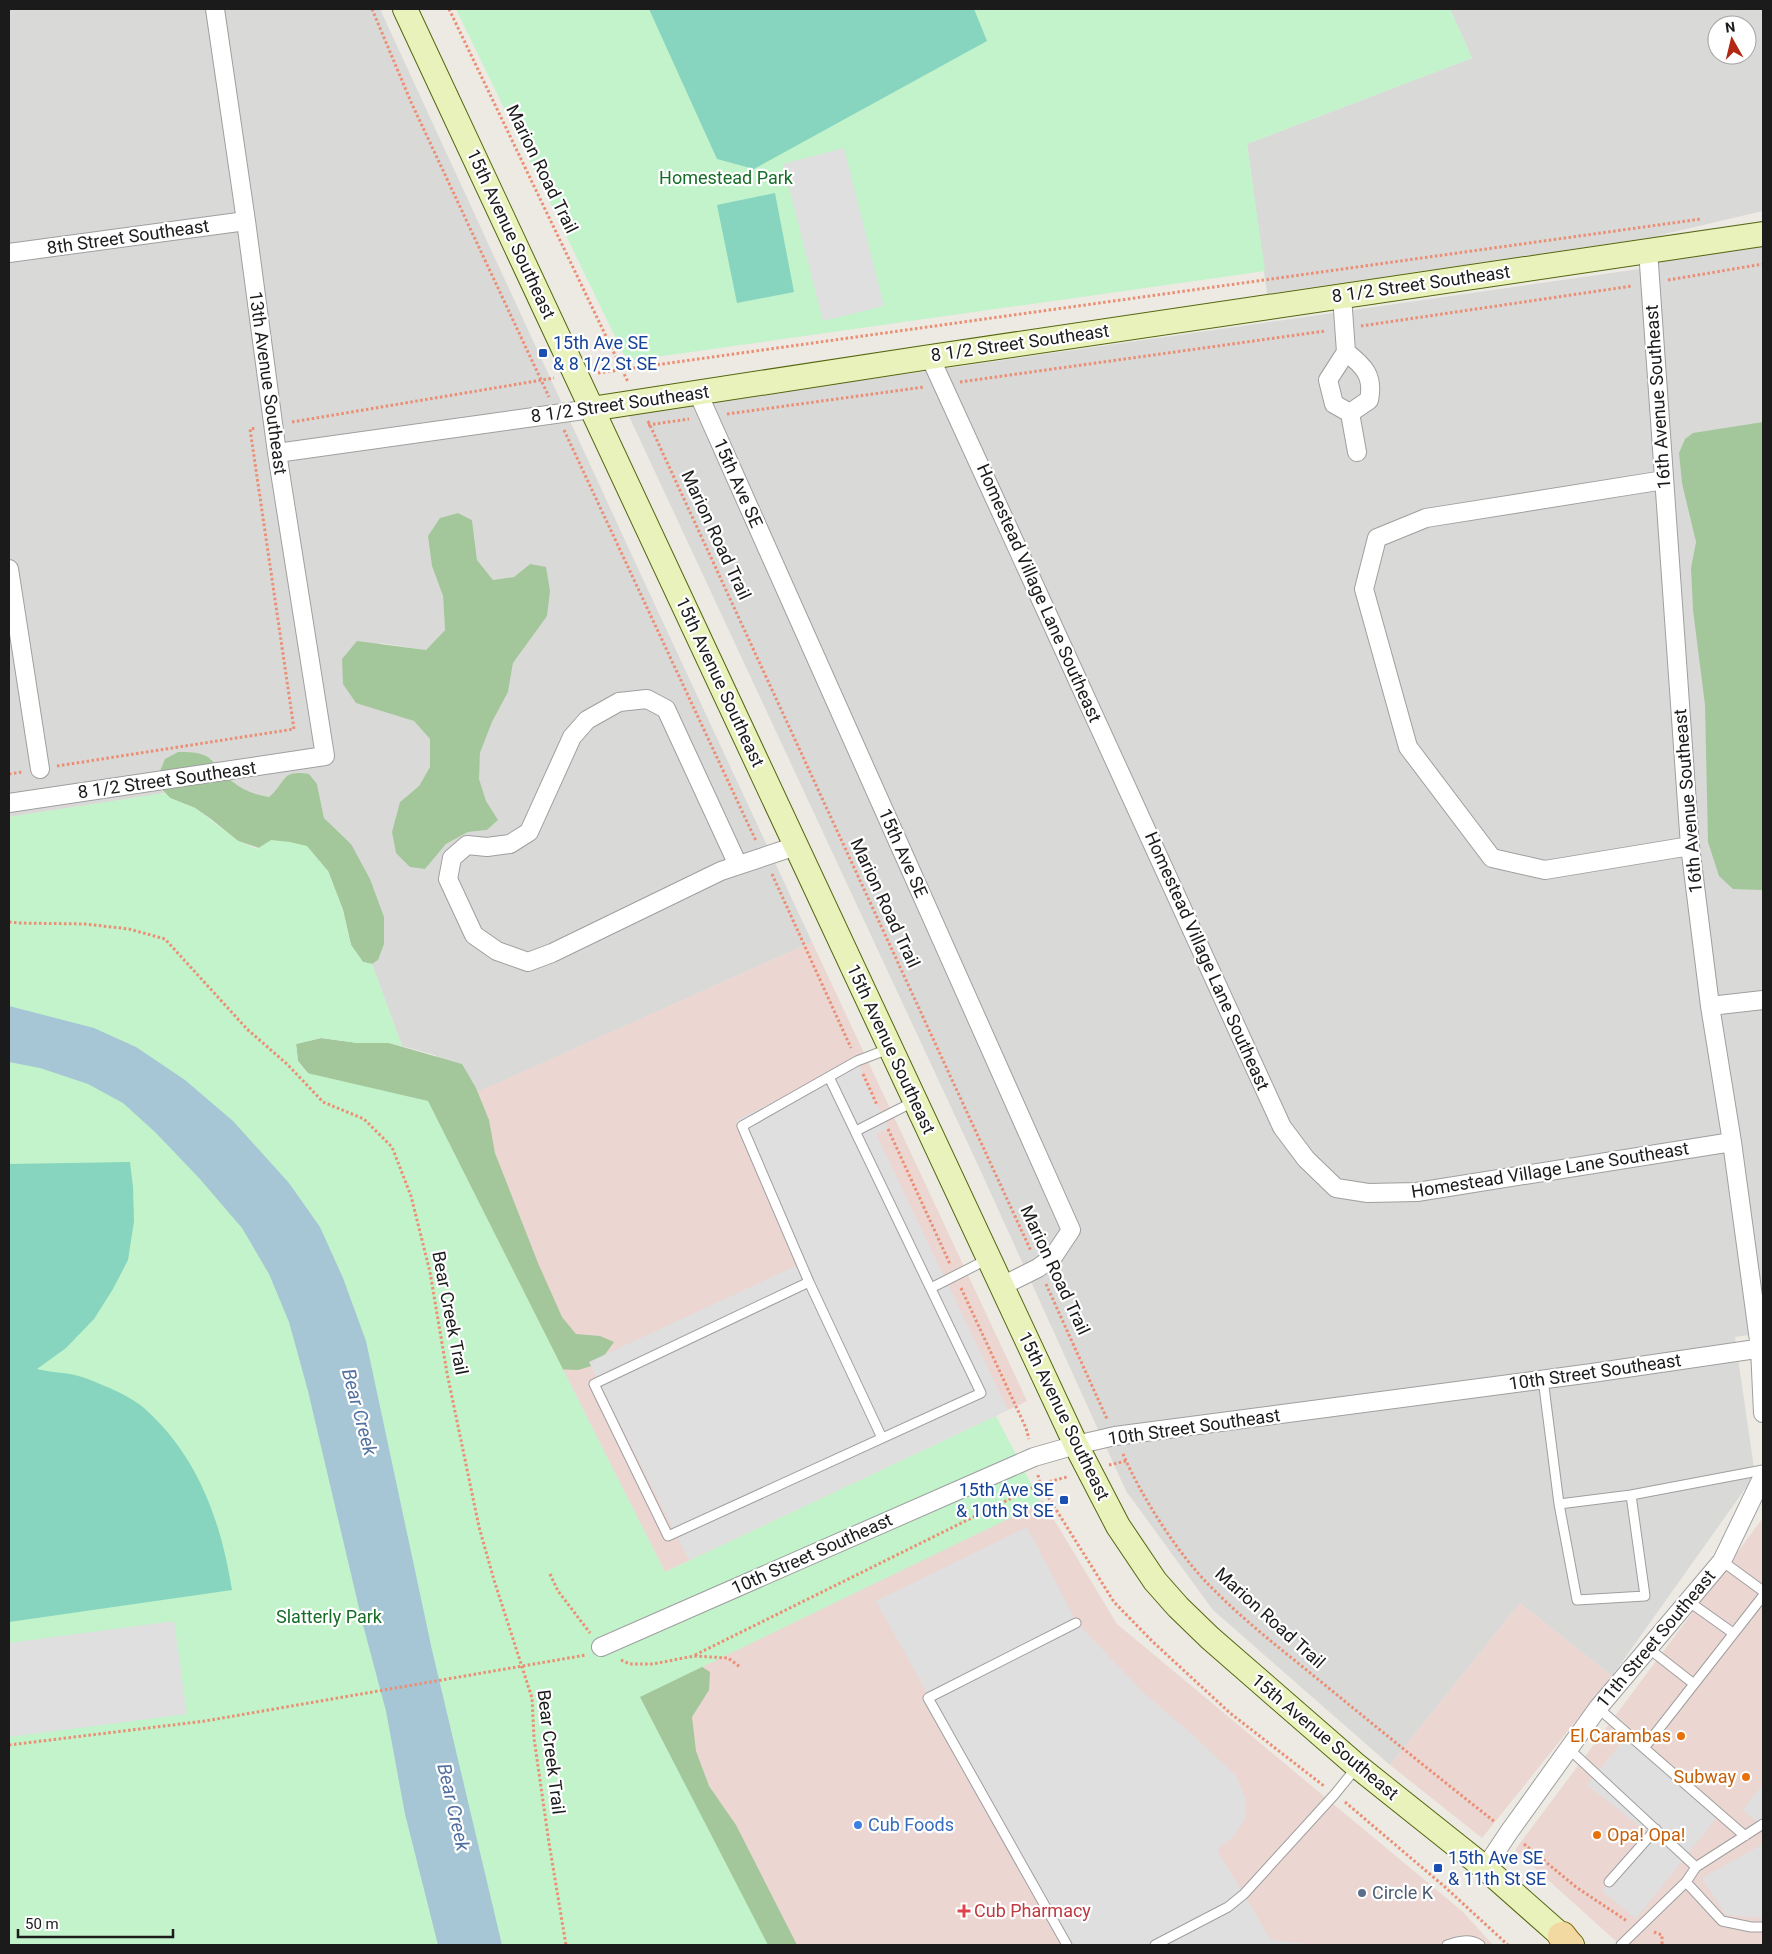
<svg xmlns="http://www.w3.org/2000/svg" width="1772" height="1954" viewBox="0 0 1772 1954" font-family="Roboto,sans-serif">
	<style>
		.residential { fill: #d9d9d8; fill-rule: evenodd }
		.commercial { fill: #ebd6d2 }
		.forest { fill: #a3c79b }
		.park { fill: #c2f3cb }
		.pitch { fill: #87d4bf }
		.parking { fill: #dfdfdf }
		.water { fill: #a6c6d5 }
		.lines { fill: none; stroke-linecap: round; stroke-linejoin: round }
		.lane-casing { stroke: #9f9f9f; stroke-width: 11 }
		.street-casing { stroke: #9f9f9f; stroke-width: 20 }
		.secondary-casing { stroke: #53660f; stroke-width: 26 }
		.primary-casing { stroke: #846a0f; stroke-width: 30 }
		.path { stroke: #eb8e74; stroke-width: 3; stroke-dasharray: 2.5 2.5; stroke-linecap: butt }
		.lane { stroke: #fff; stroke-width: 9 }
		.street { stroke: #fff; stroke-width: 18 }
		.secondary { stroke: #e9f2ba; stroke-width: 24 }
		.primary { stroke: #f2d8a1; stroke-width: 28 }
		.transit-dot { fill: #1a4fb4; stroke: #fff; stroke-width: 2 }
		.food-dot { fill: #e8710a; stroke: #fff; stroke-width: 2 }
		.shop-dot { fill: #3f7fe0; stroke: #fff; stroke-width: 2 }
		.service-dot { fill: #5c6f8a; stroke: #fff; stroke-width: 2 }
		.health-dot { fill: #e0444e; stroke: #fff; stroke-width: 2 }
		.labels { text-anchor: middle; stroke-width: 4.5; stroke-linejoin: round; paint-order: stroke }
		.street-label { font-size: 18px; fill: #1b1b1b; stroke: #fff }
		.park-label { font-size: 18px; fill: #166d27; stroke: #fff }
		.transit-label { font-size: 18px; fill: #164399; stroke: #fff; text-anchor: start }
		.food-label { font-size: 18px; fill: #c56008; stroke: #fff; text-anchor: end }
		.shop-label { font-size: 18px; fill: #366cbe; stroke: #fff; text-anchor: start }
		.service-label { font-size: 18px; fill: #4e5e75; stroke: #fff; text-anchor: start }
		.health-label { font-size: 18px; fill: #be3a42; stroke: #fff; text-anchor: start }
		.water-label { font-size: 19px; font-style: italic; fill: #5271a0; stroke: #fff }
	</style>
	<rect width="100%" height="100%" fill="#eceae2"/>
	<!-- residential -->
	<path class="residential" d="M9,9H380L647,588L812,942L478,1092L476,1088L435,1055L402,1046L372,964L378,960L351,844L324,818L317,784L285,777L277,790L270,797L252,794L234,783L212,759L160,787L165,793L9,817ZM458,513L472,520L477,560L493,580L514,577L530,564L547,615L513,663L508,692L492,722L480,753L478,779L486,801L497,821L487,830L468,832L446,844L425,869L400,802L419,786L430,767V739L414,721L387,711L380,643L426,650L445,630L443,596L432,566L440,518Z
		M1450,9H1763V211L1656,236L1763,221V450L1688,461L1727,877L1763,874V1333L1735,1337L1755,1475L1612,1676L1520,1603L1390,1765L1213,1610L1126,1491L978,1165L628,414L1653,267L1648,238L1267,294L1247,144L1472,58ZM1717,25H1747V55H1717Z"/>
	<!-- commercial -->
	<path class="commercial" d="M812,942L1027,1401L665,1572L428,1114Z
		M1042,1500L1117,1624L1463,1912L1493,1945H767L638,1697Z
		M1763,1518V1945H1632L1618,1943L1515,1850Z
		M1520,1603L1612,1676L1482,1838L1390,1765Z"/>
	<!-- forest -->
	<path class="forest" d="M1763,422V890H1761L1733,889L1719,876L1708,842L1705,705L1693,610L1691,568L1696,542L1682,483L1679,453L1685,439L1693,433Z
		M458,513L472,520L477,560L493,580L514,577L530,564L546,567L550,591L547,616L513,663L508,692L492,722L480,753L479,779L486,801L498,820L487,830L468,832L446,844L425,869L410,867L396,853L392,832L400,802L419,786L430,767V739L414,721L356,703L343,684L342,659L357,641L426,650L445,630L443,596L432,566L428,536L440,518Z
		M178,752C215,751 210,762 233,782C244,791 256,795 269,797C287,782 280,769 309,774L317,784L324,818L351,844L370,879L384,917V944L378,960L372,964L363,962L351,945L343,910L328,871L238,841L211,819L195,808L170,798L160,787V771L165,759Z
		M321,1038L358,1043H389L462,1064L476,1088L489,1120L495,1153L538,1263L562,1317L576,1334L600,1336L614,1342L598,1364L578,1370L551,1369L298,1061L296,1044Z
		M693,1661L710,1672L709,1690L692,1717L696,1751L709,1786L736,1825L797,1945H605L574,1695Z"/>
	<!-- park -->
	<path class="park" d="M456,9H1450L1472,58L1247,144L1265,271L627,361Z
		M165,793L170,798L195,808L238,841L257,849L271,840L290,842L307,846L328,871L343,910L351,945L363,962L372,964L402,1046L389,1043H358L321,1038L296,1044L298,1061L307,1073L428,1101L665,1572L996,1416L1041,1503L640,1697L768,1945H9V817Z"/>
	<!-- pitch -->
	<path class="pitch" d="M649,9H974L987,41L754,169L717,159Z
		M775,193L794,292L737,303L717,205Z
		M130,1162L133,1187L134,1221L128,1260L113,1289L94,1319L66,1348L37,1369C52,1373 68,1372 82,1377C101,1384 129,1395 144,1408C198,1456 221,1521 232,1590L9,1622V1164Z"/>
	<!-- parking -->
	<path class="parking" d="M844,148L884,306L823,321L783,164Z
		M857,1061L888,1128L876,1134L1008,1410L689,1560L589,1362L802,1263L737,1120Z
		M1027,1527L1077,1623L1144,1693L1193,1735L1236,1776L1246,1799V1817L1234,1836L1217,1850L1271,1940L1318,1945H1067L876,1601Z
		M174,1621L187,1714L9,1737V1643Z
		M1626,1737L1721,1812L1636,1919L1602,1891L1648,1833L1587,1785Z
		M1763,1784V1822L1759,1824L1743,1810Z
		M1763,1844V1918L1726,1915L1702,1878Z"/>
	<!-- water -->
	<path class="water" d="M9,1006L94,1028L136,1047L185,1080L233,1121L289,1183L320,1227L343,1278L366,1341L432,1650L502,1945H438L405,1814L386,1711L363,1625L308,1391L289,1322L269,1274L242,1228L199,1178L155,1132L123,1103L88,1084L40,1068L9,1062Z"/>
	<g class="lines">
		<!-- lane casing -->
		<g class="lane-casing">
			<path id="lane" d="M829,1077L981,1393L668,1536L594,1384L809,1282L742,1126L857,1061L891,1048
				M856,1131L915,1101
				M809,1282L882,1438
				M931,1288L988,1259
				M1543,1379L1559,1504L1577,1600L1645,1596L1631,1495
				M1559,1504L1631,1495L1763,1470
				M1722,1561L1763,1591
				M1688,1601L1733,1633
				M1648,1648L1694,1684
				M1598,1708L1745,1836
				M1644,1748L1763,1596
				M1569,1749L1696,1867
				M1609,1882L1656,1829
				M1686,1882L1722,1921L1751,1927H1763
				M1067,1945L928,1698L1076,1623
				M1155,1945L1228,1907L1244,1894L1335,1794L1356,1768
				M1447,1945C1458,1941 1470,1938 1480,1945
				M1621,1945L1686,1882L1696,1867L1763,1824"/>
		</g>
		<!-- street casing -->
		<g class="street-casing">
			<path id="street" d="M1648,250L1690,846L1710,1006L1732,1142L1760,1348L1763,1413
				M9,253L246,221
				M1342,296L1346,352L1328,380L1334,404L1350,413L1357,452
				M1346,352C1364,366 1374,376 1369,400L1350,413
				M930,357L1282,1127L1306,1159L1336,1188L1368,1193L1417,1192L1732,1142
				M698,393L1071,1230L1053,1257L1038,1268L1002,1286
				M277,453L591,409
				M1664,480L1426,518L1377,538L1364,589L1408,747L1492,858L1545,870L1690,846
				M9,569L40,769
				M9,803L325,756L277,453L246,221L215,9
				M738,865L666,709L647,699L619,702L587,720L572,737L529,832L510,844L487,847L467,845L452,858L448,879L474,935L497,951L528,962L552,953L721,871L796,846
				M1710,1006L1763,1000
				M601,1647L1034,1457L1076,1445L1115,1436L1592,1373L1763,1348
				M1485,1868L1509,1832L1598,1708L1722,1561L1763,1476"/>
		</g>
		<!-- secondary casing -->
		<g class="secondary-casing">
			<path id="secondary" d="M405,9L1076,1445L1118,1526L1155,1581L1178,1607L1210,1638L1357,1766L1485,1868L1572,1945
				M591,409L930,357L1763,234"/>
		</g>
		<!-- primary casing -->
		<g class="primary-casing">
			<path id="primary" d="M1562,1936L1569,1945"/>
		</g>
		<!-- path -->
		<path class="path" d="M372,9L411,102L549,397
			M449,9L628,382
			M1668,280L1763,264
			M1361,326L1632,286
			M598,373L1701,219
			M960,382L1325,331
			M727,414L924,387
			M648,421L1031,1251
			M292,422L554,378
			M648,425L689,419
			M564,430L756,841
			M57,766L294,729L250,429L256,428
			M9,774L22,772
			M772,874L851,1048
			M9,922L18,923L85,924L129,929L165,939L247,1029L288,1065L323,1102L364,1119L392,1147L411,1196L430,1272L447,1373L479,1527L494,1580L532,1698L534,1738L549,1843L566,1945
			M863,1074L877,1105
			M888,1129L950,1264
			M1046,1284L1107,1419
			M961,1288L1026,1428L1029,1439
			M1123,1454C1141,1496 1178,1554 1210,1586C1245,1622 1286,1653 1325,1685C1381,1731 1438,1777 1495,1822
			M1109,1465L1126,1461
			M1038,1475L1040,1484L1114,1602L1153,1642L1230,1713L1324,1786
			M550,1574L558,1591L590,1633
			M695,1655L1040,1484L1067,1477
			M621,1660L630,1664H653L694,1656L728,1658L740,1667
			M9,1745L205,1721L586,1655
			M1345,1802L1445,1887L1508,1945
			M1524,1844L1576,1887L1627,1921
			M1654,1932L1662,1935V1945"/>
		<!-- lane -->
		<use href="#lane" class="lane"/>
		<!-- street -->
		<use href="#street" class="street"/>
		<!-- secondary -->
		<use href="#secondary" class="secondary"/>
		<!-- primary -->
		<use href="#primary" class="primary"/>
	</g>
	<!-- markers -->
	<g class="transit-dot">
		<rect x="538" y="348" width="10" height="10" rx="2.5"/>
		<rect x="1059" y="1495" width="10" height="10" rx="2.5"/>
		<rect x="1433" y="1863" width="10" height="10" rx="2.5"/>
	</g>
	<g class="food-dot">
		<circle cx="1681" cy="1736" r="5"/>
		<circle cx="1746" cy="1777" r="5"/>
		<circle cx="1597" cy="1835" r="5"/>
	</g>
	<circle class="shop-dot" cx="858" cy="1825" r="5"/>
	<circle class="service-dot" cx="1362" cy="1893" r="5"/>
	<path class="health-dot" d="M961.5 1903.5h5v5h5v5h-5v5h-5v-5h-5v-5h5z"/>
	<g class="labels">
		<!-- street labels -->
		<g class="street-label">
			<text transform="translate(542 169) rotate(64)" y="6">Marion Road Trail</text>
			<text transform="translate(511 234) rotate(65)" y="6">15th Avenue Southeast</text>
			<text transform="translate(128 237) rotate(-8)" y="6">8th Street Southeast</text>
			<text transform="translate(1421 284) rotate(-8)" y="6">8 1/2 Street Southeast</text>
			<text transform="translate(1020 343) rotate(-8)" y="6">8 1/2 Street Southeast</text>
			<text transform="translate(268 383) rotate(82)" y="6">13th Avenue Southeast</text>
			<text transform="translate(1658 397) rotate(-94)" y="6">16th Avenue Southeast</text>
			<text transform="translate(620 404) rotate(-8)" y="6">8 1/2 Street Southeast</text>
			<text transform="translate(738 483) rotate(66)" y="6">15th Ave SE</text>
			<text transform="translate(716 535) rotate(65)" y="6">Marion Road Trail</text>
			<text transform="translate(1039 593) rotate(66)" y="6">Homestead Village Lane Southeast</text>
			<text transform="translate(720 682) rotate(65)" y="6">15th Avenue Southeast</text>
			<text transform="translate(167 780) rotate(-8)" y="6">8 1/2 Street Southeast</text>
			<text transform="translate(1688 801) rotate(-95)" y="6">16th Avenue Southeast</text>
			<text transform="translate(903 853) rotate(66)" y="6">15th Ave SE</text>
			<text transform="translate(885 903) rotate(65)" y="6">Marion Road Trail</text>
			<text transform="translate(1207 961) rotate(66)" y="6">Homestead Village Lane Southeast</text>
			<text transform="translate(891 1049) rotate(65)" y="6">15th Avenue Southeast</text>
			<text transform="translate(1550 1170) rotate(-9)" y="6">Homestead Village Lane Southeast</text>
			<text transform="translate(1055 1270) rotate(65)" y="6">Marion Road Trail</text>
			<text transform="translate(450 1313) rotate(79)" y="6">Bear Creek Trail</text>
			<text transform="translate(1595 1372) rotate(-8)" y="6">10th Street Southeast</text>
			<text transform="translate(1064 1416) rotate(64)" y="6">15th Avenue Southeast</text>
			<text transform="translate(1194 1427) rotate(-8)" y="6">10th Street Southeast</text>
			<text transform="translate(812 1554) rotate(-24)" y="6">10th Street Southeast</text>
			<text transform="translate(1270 1618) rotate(42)" y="6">Marion Road Trail</text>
			<text transform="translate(1656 1639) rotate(-50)" y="6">11th Street Southeast</text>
			<text transform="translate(1325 1737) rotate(40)" y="6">15th Avenue Southeast</text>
			<text transform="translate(551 1752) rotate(83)" y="6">Bear Creek Trail</text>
		</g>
		<!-- park labels -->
		<g class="park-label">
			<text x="726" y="184">Homestead Park</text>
			<text x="329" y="1623">Slatterly Park</text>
		</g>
		<!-- transit labels -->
		<g class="transit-label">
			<text x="553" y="349">15th Ave SE<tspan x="553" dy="21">&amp; 8 1/2 St SE</tspan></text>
			<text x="1054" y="1496" text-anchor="end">15th Ave SE<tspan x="1054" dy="21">&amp; 10th St SE</tspan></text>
			<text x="1448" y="1864">15th Ave SE<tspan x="1448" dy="21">&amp; 11th St SE</tspan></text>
		</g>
		<!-- food labels -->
		<g class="food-label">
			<text x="1671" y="1742">El Carambas</text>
			<text x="1736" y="1783">Subway</text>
			<text x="1607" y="1841" text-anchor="start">Opa! Opa!</text>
		</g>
		<!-- shop labels -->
		<g class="shop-label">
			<text x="868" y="1831">Cub Foods</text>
		</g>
		<!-- service labels -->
		<g class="service-label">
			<text x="1372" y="1899">Circle K</text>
		</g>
		<!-- health labels -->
		<g class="health-label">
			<text x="974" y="1917">Cub Pharmacy</text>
		</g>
		<!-- water labels -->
		<g class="water-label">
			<text transform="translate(360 1412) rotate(75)" y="7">Bear Creek</text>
			<text transform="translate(454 1807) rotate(77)" y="7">Bear Creek</text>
		</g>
	</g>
	<!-- border -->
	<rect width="1772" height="1954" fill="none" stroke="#1b1b1b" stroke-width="20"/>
	<!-- north arrow -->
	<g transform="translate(1732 40) rotate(352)"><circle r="24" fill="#ffffff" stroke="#a4a4a4"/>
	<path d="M0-4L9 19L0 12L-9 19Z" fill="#b32614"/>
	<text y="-8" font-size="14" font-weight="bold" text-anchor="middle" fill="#1b1b1b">N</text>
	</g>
	<!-- scale -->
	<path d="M18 1929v8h155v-8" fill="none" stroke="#1b1b1b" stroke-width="2.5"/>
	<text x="25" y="1929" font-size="15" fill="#1b1b1b" stroke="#ffffff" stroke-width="4" paint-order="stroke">50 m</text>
</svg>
